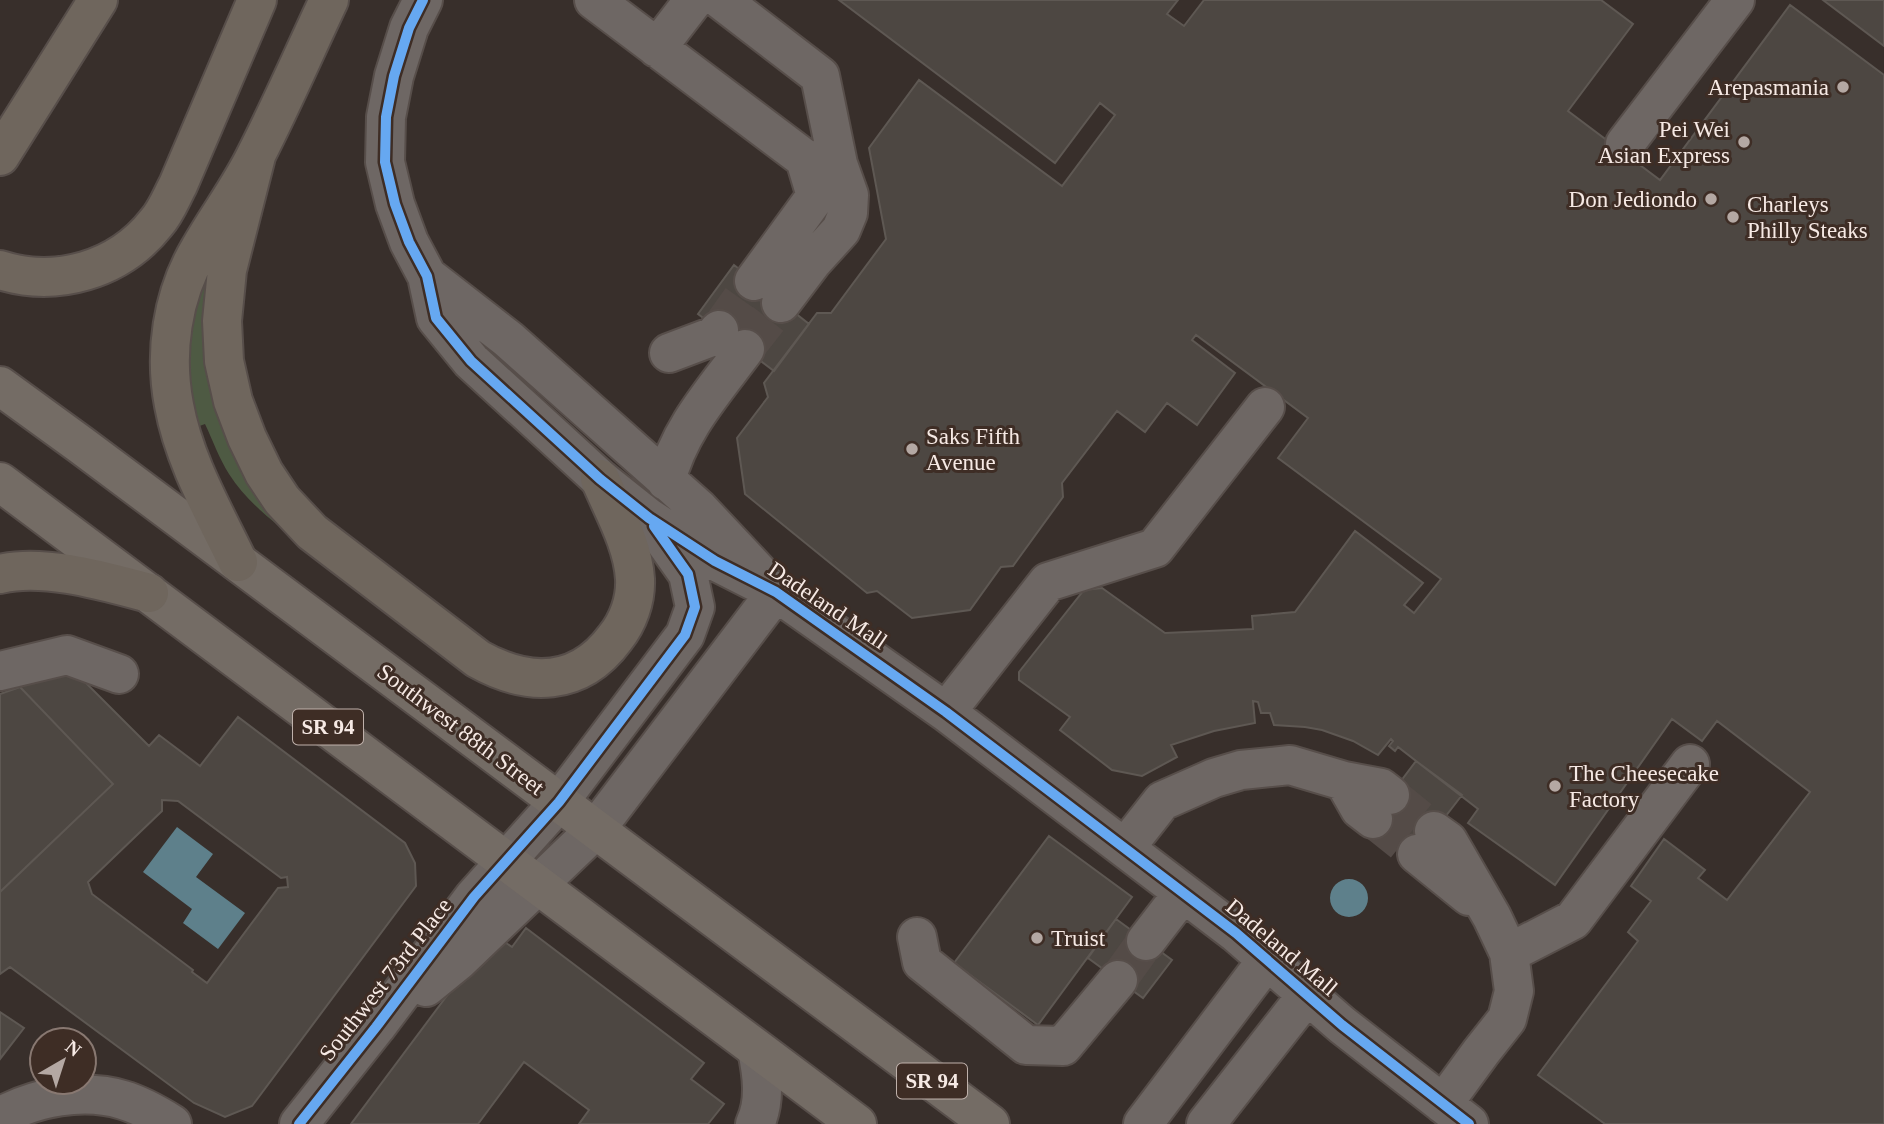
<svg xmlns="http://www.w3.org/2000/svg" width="1884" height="1124" viewBox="0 0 1884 1124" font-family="'Times New Roman',serif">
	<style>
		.green { fill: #4e5a43 }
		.water { fill: #5e808b }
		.building { fill: #4d4742; stroke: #5e5853; stroke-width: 2; fill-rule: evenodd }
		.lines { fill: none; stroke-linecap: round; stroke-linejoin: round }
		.minor-tunnel { stroke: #544b47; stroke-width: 38; stroke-dasharray: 38 19; stroke-linecap: butt }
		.minor-casing { stroke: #574e4a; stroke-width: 42 }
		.major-casing { stroke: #574e4a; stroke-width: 42 }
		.highway-casing { stroke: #574e4a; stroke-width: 42 }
		.minor { stroke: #6e6764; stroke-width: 38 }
		.major { stroke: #746c65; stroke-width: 38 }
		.highway { stroke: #6f665d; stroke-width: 38 }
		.cycleway-casing { stroke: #3e2d25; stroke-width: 15 }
		.cycleway { stroke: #66a8f1; stroke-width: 10 }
		.poi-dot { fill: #b4a8a3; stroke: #3e2d25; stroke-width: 2.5 }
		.labels { text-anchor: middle; stroke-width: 6; stroke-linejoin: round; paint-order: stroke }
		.shield { fill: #3e2d25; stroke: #bfb1ab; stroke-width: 2 }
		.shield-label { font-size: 21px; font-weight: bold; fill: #f6e9e4 }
		.poi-label { font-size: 23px; fill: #f6e9e4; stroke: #3e2d25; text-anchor: start }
		.street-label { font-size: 23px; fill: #f6e9e4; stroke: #3e2d25 }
	</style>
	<rect width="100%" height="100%" fill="#382f2b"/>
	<!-- green -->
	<path class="green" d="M197,285L206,288L204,308L296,539C271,520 246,501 229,474C219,458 213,441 205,424L194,428L185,385Z"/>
	<!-- water -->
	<path class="water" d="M177,827L213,854L196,877L245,913L218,949L183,923L192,909L143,872Z
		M1330 898a19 19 0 1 1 38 0a19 19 0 1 1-38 0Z"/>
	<!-- building -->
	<path class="building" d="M839,0H1178L1167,14L1184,26L1204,0H1601L1633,24L1568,111L1660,180L1790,5L1884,75V1124H1605L1538,1075L1638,941L1628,932L1651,901L1631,886L1664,839L1705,870L1698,878L1727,900L1810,792L1717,721L1702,741L1672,719L1555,885L1468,823L1478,809L1398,747L1395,751L1389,746L1393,741L1391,739L1378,755L1353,741L1322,730L1305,727L1274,725L1270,713H1261L1258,702L1253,701L1255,723L1214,731L1171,745L1177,757L1142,776L1112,770L1060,730L1070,717L1019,680V672L1084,590L1102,588L1165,633L1253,629L1252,616L1295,612L1355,531L1423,583L1404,605L1414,613L1441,579L1278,458L1308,418L1196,335L1192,340L1235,373L1197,425L1167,403L1145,432L1117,411L1062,483L1063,497L1013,566L1001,567L970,610L912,618L877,591L867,593L745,494L737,438L768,397L764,383L817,313H831L886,239L869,148L919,80L1062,186L1115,115L1100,103L1055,163Z
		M1823,0H1884V46Z
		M734,265L809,324L774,371L698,314Z
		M65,666L78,675L149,746L159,735L200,766L238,717L405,843L415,863L416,886L252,1106L225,1117L194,1103L10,967L0,974V892L113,784L20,687ZM162,800L178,801L281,878L287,877L288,887L278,888L207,983L192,972L193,970L92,894L88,882L162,811Z
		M20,687L113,784L0,892V694Z
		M1416,761L1462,795L1418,852L1373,818Z
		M1049,836L1132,897L1038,1025L954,963Z
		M1116,919L1172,960L1143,998L1088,958Z
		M526,928L704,1063L691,1079L724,1104L708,1124H579L589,1110L524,1062L478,1124H351L493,934L512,947Z
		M0,1012L24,1028L0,1059Z"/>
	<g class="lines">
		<!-- minor-tunnel -->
		<path class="minor-tunnel" d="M719,330L754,281
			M745,349L781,303
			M1390,795L1434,831
			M1373,819L1417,854
			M1118,980L1146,941"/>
		<!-- minor casing -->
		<g class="minor-casing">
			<path id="minor" d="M423,0L409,28L394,76L386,117L385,162L395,204L409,242L427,276L436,318L471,361L600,479L649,518L715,561L776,592L946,712L1236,933L1342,1025L1469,1124
				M594,0L805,159L838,164
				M721,0L820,76L838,164L849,195L848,213L841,230L812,262L781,303
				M657,48L694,0
				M1625,144L1735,0
				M427,276L508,339L699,509L758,572
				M754,281L816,196L805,159
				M669,353L714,336L719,330
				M666,481C679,429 714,391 745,349
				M0,671L67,655L119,674
				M946,712L1048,582L1155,548L1265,407
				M1344,781L1360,809L1373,819
				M1434,831L1448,841L1492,917L1509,953L1514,991L1507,1019L1481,1052L1443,1104
				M1125,848L1162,801L1214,778L1241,770L1290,765L1344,781L1381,788L1390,795
				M1417,854L1469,896
				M917,937L922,962L1026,1045L1063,1046L1118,980
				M1146,941L1183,893
				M1509,953L1573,920L1690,764
				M426,987L458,961L596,829L776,592
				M0,1117C34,1097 84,1088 123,1100C140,1105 156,1114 172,1124
				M299,1124L376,1027L474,897L559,802L685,635L695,607L688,574L659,533
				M755,1124C766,1101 762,1074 757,1050
				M1143,1124L1267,960
				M1206,1124L1307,995"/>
		</g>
		<!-- major casing -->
		<g class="major-casing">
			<path id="major" d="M0,386L81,445L990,1124
				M0,482L857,1124"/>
		</g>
		<!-- highway casing -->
		<g class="highway-casing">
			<path id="highway" d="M0,156L98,0
				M256,156L227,270L222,321L224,361L233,401L247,438L264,473L282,500L312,532L478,659C528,687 579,687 615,638C628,622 636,600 635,579C633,544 613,510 600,479
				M0,270C56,288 119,270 156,223C166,212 171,198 178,185L257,0
				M238,562C214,512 184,461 174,405C164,353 172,296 199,250C217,218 240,188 256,155C282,104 305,51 329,0
				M0,574C44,563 107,582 149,593"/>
		</g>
		<!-- minor -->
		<use href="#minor" class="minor"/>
		<!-- major -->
		<use href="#major" class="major"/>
		<!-- highway -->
		<use href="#highway" class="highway"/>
		<!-- cycleway casing -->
		<g class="cycleway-casing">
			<path id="cycleway" d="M423,0L409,28L394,76L386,117L385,162L395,204L409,242L427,276L436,318L471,361L600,479L649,518L715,561L776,592L946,712L1236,933L1342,1025L1469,1124
				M299,1124L376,1027L474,897L559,802L685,635L695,607L688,574L654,526"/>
		</g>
		<!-- cycleway -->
		<use href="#cycleway" class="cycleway"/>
	</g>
	<!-- markers -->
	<g class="poi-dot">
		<circle cx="1843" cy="87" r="7"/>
		<circle cx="1744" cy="142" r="7"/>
		<circle cx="1711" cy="199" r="7"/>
		<circle cx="1733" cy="217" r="7"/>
		<circle cx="912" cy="449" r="7"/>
		<circle cx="1555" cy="786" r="7"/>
		<circle cx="1037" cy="938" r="7"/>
	</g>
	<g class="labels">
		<!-- shield labels -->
		<g class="shield">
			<rect x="293" y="709.5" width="70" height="35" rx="5"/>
			<rect x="897" y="1063.5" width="70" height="35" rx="5"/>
		</g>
		<g class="shield-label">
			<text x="328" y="734">SR 94</text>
			<text x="932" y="1088">SR 94</text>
		</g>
		<!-- poi labels -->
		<g class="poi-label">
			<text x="1829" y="95" text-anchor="end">Arepasmania</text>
			<text x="1730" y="137" text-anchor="end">Pei Wei<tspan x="1730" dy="26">Asian Express</tspan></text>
			<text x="1697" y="207" text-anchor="end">Don Jediondo</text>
			<text x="1747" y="212">Charleys<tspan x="1747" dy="26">Philly Steaks</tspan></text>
			<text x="926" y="444">Saks Fifth<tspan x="926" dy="26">Avenue</tspan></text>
			<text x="1569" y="781">The Cheesecake<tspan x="1569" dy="26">Factory</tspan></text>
			<text x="1051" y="946">Truist</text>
		</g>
		<!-- street labels -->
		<g class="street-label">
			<text transform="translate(828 605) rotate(34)" y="8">Dadeland Mall</text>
			<text transform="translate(461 729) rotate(37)" y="8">Southwest 88th Street</text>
			<text transform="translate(1282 947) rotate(40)" y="8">Dadeland Mall</text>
			<text transform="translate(385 979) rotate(-52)" y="8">Southwest 73rd Place</text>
		</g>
	</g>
	<!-- north arrow -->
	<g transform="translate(63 1061) rotate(39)"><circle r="33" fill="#3e2d25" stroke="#887871" stroke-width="2"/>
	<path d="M0-5L12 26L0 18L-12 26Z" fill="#b4a8a3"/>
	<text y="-10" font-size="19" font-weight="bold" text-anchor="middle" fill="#f6e9e4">N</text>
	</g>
</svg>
